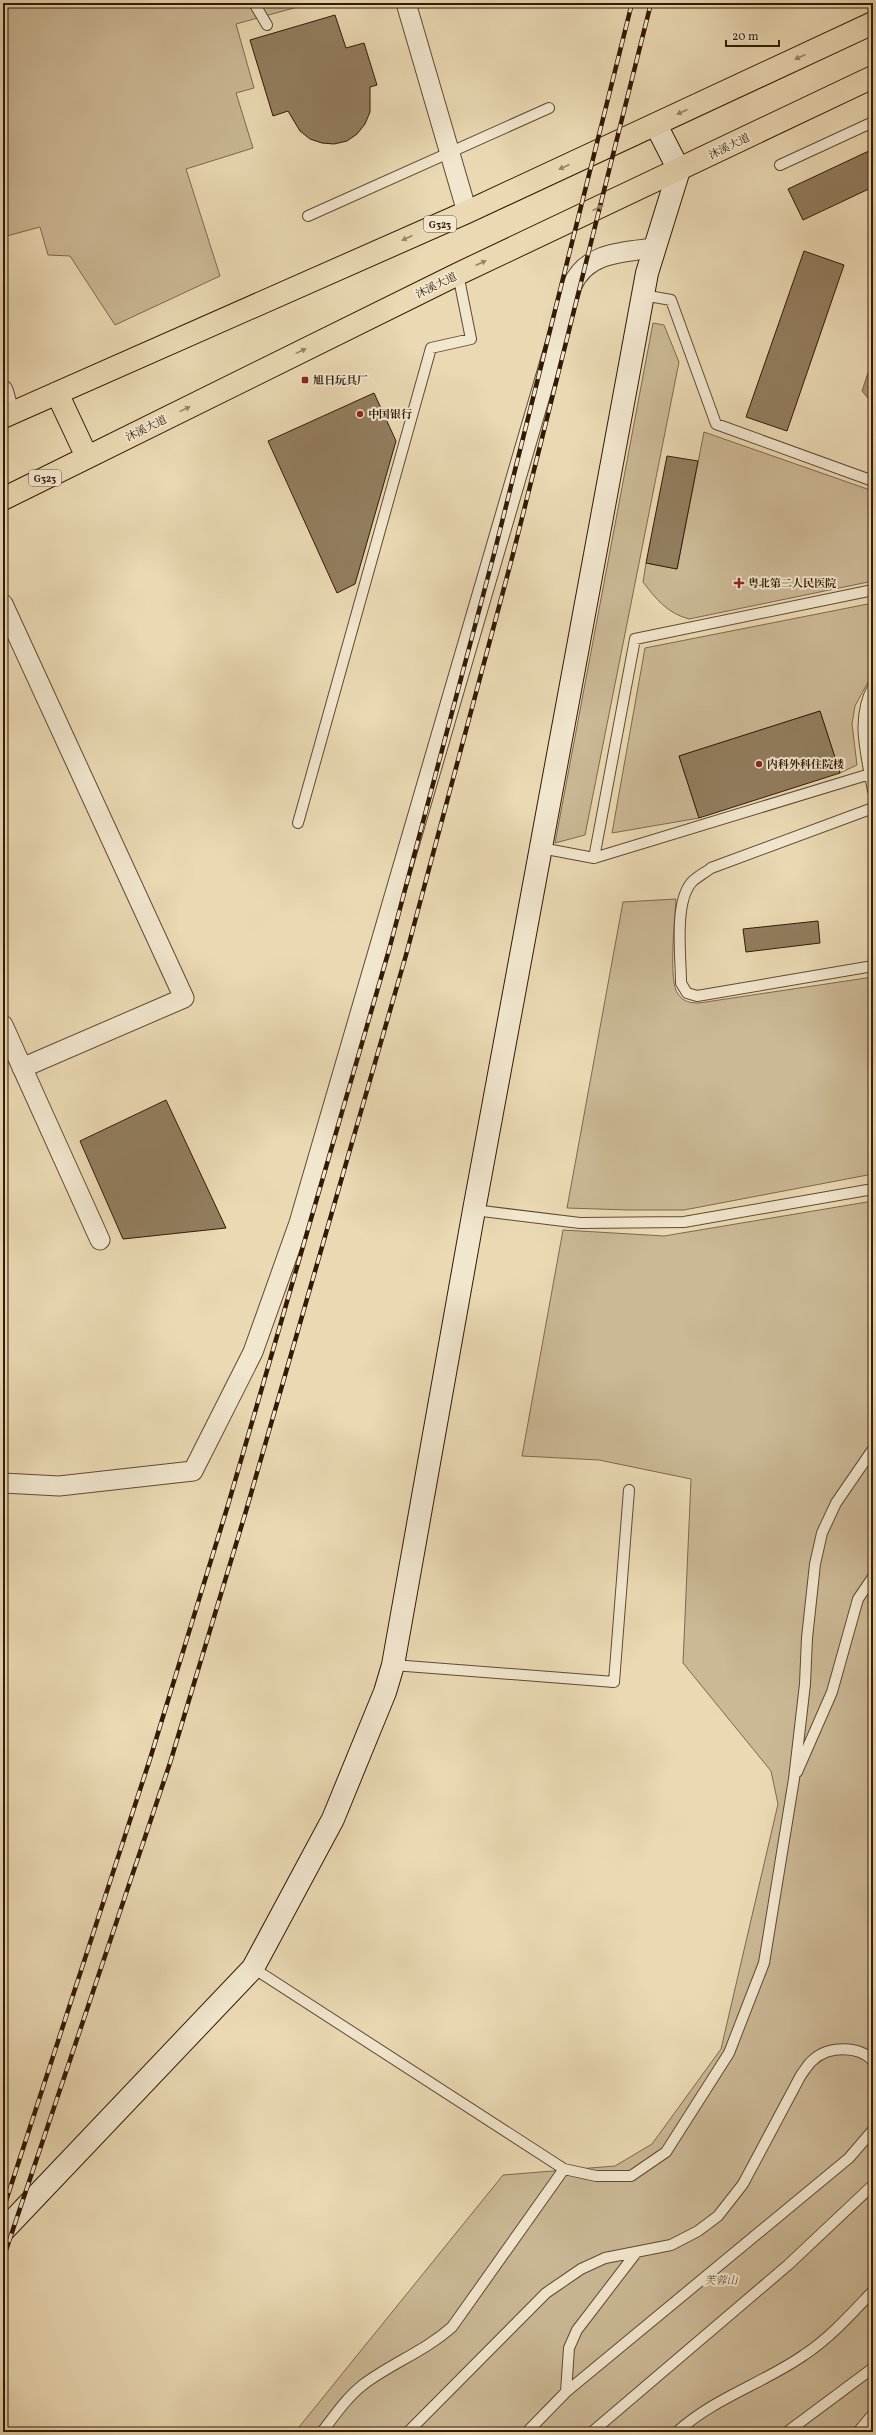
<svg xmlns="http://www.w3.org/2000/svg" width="876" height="2435" viewBox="0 0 876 2435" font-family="Vollkorn,'Noto Serif SC',serif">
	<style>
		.green { fill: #cbb895; stroke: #7f684c }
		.water { fill: #ac9878; stroke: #7c654a }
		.building { fill: #927d5f; stroke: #331904 }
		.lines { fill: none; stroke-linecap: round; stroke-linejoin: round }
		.lane-casing { stroke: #614930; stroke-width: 12 }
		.street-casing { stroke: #614930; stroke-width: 21 }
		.secondary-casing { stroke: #331904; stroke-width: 24 }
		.highway-casing { stroke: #331904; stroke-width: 24 }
		.lane { stroke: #f1e6ce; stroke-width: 10 }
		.street { stroke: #f1e6ce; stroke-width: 19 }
		.secondary { stroke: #f1e6ce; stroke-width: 22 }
		.highway { stroke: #ead9b3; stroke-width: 22 }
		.rail-casing { stroke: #331904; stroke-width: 4.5 }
		.rail { stroke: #f1e6ce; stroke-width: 3; stroke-dasharray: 9; stroke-linecap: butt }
		.oneway { fill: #988364 }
		.poi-dot { fill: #8f2418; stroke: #f1e6ce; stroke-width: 1.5 }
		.labels { text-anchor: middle; stroke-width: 4; stroke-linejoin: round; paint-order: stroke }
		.shield { fill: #f1e6ce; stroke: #6c5641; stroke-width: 1 }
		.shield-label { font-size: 10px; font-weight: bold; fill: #331904 }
		.street-label { font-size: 11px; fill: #331904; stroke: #f1e6ce }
		.poi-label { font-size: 11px; font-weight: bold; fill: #331904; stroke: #f1e6ce; text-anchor: start }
		.park-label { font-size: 11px; font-style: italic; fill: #614930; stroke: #f1e6ce }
	</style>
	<rect width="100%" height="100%" fill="#ead9b3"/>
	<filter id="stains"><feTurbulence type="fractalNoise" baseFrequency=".005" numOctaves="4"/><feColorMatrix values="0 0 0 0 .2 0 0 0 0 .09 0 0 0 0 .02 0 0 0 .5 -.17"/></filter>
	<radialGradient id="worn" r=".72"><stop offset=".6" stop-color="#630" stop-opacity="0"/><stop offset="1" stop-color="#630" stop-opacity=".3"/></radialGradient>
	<!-- green -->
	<path class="green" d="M3,3H312L236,24L254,88L236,93L253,148L186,169L220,276L115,325L70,256L48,255L40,227L3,237Z
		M653,323L664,325L679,362L585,835L555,843Z
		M704,432L873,491V581L689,619C667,613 656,599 643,582L646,563L677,569Z
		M873,603V673L855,706L852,724L857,765L840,773L820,711L679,756L699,818L612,833L645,648Z
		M676,899C675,918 668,982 678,994C683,1002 691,1003 699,1003L873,977V1174L684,1210H628L567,1208L623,902Z
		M873,1201V2432H295L503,2175L615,2166L652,2144L721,2049L778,1804L771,1771L683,1663L691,1479L599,1460L522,1456L563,1230L664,1236Z"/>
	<!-- water -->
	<path class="water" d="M873,358V404L862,391Z"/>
	<!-- building -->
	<path class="building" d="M335,15L346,48L364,43L377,85L370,87V112L365,124L357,134L347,141L334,144L322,143L310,139L300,131L288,111L273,116L250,40Z
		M873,149V187L803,220L788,189Z
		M804,251L844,265L787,431L746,417Z
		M374,393L396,441L355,584L337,593L268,441Z
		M667,456L698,461L677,569L646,563Z
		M820,711L840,773L699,818L679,756Z
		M818,921L820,943L746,952L743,929Z
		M166,1100L226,1228L123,1239L80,1141Z"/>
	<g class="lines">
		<!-- lane casing -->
		<g class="lane-casing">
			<path id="lane" d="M254,3L267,25
				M780,165L873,122
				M308,216L549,108
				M643,295L671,300L716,424L873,481
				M873,687C855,720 867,756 873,791
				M873,808L711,868C705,873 696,877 691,883C674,904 681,956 681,983L687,993L697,996L873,966
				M298,823L431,348L471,339L458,274
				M541,848L594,858L870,774
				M594,858L635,639L873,590
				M474,1210L580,1223L684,1222L873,1189
				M393,1665L614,1682L629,1490
				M797,1772L832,1692L858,1599L873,1577
				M253,1968L564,2169L452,2327C425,2351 392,2363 364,2384C347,2397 335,2415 322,2432
				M564,2169L596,2176H631L666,2152L729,2053L764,1963L794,1779L805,1684L807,1638L815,1564L822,1533L836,1503L873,1449
				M566,2392L569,2348L577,2330L636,2253
				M408,2432L546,2293L581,2269L605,2258L671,2245L698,2231L718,2216L743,2184L801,2075C805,2070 808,2064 813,2060C828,2046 859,2045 873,2061
				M527,2432L566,2392L849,2158L873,2130
				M592,2432L788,2265L873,2185
				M677,2432C714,2398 764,2383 804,2355C831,2337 851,2314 873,2291
				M787,2432L873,2368
				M858,2432L873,2414"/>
		</g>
		<!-- street casing -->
		<g class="street-casing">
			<path id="street" d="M406,3L467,212
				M3,390L10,414
				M3,604L184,998L22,1068
				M3,1025L100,1240
				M3,1483L59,1486L193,1471L253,1352L299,1223L572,286C586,252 623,252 655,248"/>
		</g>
		<!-- secondary casing -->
		<g class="secondary-casing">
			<path id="secondary" d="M3,2231L253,1968L333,1819L385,1692L393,1665L474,1210L647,273L679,170L656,125"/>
		</g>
		<!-- highway casing -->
		<g class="highway-casing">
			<path id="highway" d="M57,393L87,457
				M3,417L467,212L873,23
				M3,499L458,274L873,77"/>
		</g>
		<!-- lane -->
		<use href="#lane" class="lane"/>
		<!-- street -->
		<use href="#street" class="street"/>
		<!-- secondary -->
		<use href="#secondary" class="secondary"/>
		<!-- highway -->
		<use href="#highway" class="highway"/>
		<!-- rail casing -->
		<g class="rail-casing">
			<path id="rail" d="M3,2210L150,1759L228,1505L389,950L494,554L632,3
				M3,2259L170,1763L246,1511L406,955L512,558L651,3"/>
		</g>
		<!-- rail -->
		<use href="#rail" class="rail"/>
	</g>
	<!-- one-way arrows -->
	<defs><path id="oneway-solid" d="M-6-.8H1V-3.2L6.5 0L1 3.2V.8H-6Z"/></defs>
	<g class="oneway">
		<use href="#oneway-solid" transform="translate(800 57) rotate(155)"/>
		<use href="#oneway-solid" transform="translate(682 112) rotate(155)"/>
		<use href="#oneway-solid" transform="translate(564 167) rotate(155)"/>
		<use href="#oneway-solid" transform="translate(598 208) rotate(-25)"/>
		<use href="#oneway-solid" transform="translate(407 238) rotate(156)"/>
		<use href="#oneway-solid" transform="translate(481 263) rotate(-25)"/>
		<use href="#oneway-solid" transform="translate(301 351) rotate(-26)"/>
		<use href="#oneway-solid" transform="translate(185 409) rotate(-26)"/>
	</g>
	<!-- markers -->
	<g class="poi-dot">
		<rect x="301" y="376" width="8" height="8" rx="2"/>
		<circle cx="360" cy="414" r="4"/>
		<path d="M737 577h4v4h4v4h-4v4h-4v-4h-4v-4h4z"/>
		<circle cx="759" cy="764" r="4"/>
	</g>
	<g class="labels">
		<!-- shield labels -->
		<g class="shield">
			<rect x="424" y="216" width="32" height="16" rx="3"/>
			<rect x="29" y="470" width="32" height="16" rx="3"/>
		</g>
		<g class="shield-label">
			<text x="440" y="228">G323</text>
			<text x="45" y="482">G323</text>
		</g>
		<!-- street labels -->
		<g class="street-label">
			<text transform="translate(729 146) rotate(-26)" y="4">沐溪大道</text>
			<text transform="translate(436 285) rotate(-26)" y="4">沐溪大道</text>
			<text transform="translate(146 428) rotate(-26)" y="4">沐溪大道</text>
		</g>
		<!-- poi labels -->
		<g class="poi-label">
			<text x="313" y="384">旭日玩具厂</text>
			<text x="368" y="418">中国银行</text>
			<text x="748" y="587">粤北第二人民医院</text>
			<text x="767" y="768">内科外科住院楼</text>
		</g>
		<!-- park labels -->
		<g class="park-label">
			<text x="721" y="2284">芙蓉山</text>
		</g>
	</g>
	<!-- margin -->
	<rect width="876" height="2435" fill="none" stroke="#ead9b3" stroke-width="16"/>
	<rect x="4" y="4" width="868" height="2427" fill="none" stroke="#331904" stroke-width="2"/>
	<rect x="8" y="8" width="860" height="2419" fill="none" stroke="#331904"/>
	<!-- scale -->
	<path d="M726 40v6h53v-6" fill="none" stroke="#331904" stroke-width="2"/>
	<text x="732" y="40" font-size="12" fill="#331904" stroke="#f1e6ce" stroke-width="3" paint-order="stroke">20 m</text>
	<rect width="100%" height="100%" filter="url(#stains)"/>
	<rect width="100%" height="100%" fill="url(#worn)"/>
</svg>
